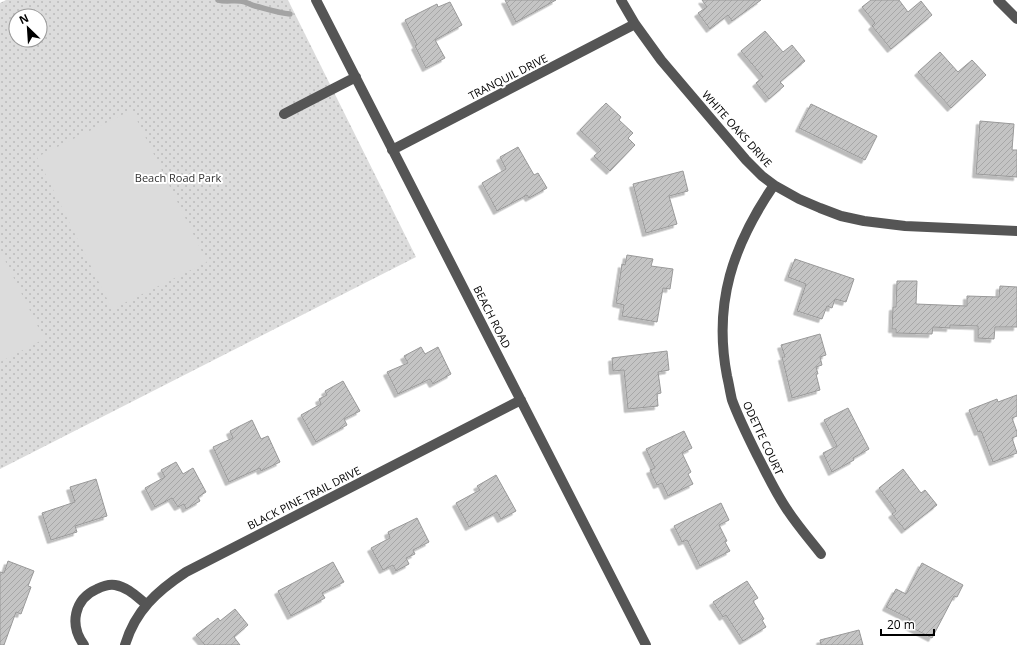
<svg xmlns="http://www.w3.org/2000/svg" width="1017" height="645" viewBox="0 0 1017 645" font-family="'Open Sans',sans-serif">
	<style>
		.park { fill: url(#park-dots); fill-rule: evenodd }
		.pitch { fill: #dcdcdc }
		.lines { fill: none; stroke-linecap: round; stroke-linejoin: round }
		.stream { stroke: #a3a3a3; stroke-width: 5.5 }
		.building { fill: url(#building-hatch); stroke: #999; filter: url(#shadow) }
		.minor { stroke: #555; stroke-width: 10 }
		.labels { text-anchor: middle; stroke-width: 4; stroke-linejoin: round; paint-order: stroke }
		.street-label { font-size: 11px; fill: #000; stroke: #fff }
		.park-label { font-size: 11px; fill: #333; stroke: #fff }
	</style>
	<defs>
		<pattern id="park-dots" width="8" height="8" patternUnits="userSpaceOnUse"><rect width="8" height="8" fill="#dcdcdc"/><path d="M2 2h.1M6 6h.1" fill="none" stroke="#bbb" stroke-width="1.8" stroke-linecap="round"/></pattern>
		<pattern id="building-hatch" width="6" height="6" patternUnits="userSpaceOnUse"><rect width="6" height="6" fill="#c4c4c4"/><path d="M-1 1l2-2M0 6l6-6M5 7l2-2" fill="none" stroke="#a7a7a7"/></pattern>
		<filter id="shadow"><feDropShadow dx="-3.5" dy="3.5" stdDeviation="0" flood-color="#0004"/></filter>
	</defs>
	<rect width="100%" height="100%" fill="#fff"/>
	<!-- park -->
	<path class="park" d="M6,0H288L416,257L0,469V3ZM16,16H40V40H16Z"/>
	<!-- pitch -->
	<path class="pitch" d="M132,110L207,262L112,309L37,157Z
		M0,250L44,339L0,362Z"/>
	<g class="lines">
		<!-- stream -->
		<path class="stream" d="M218,0C226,2 233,0 240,1C245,1 250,5 255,6C267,9 278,13 290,14"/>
	</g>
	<!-- building -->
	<path class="building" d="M505,0H556L516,22Z
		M702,0H761L732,21L728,15L710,29L698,13L707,7Z
		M871,0H899L908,12L921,1L932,15L891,49L872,26L875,23L862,7Z
		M450,2L462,25L435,40L445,58L426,68L415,46L417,45L405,20L437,4L438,7Z
		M765,31L783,52L792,45L805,61L780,82L784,86L769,99L756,83L763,77L741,51Z
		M940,52L958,72L972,60L986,75L951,108L918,72Z
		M606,103L621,117L619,120L633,133L628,138L635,145L610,171L594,156L601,150L580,130Z
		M811,104L877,136L865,160L799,128Z
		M980,121L1014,124L1012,150H1017V177L976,174Z
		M518,147L534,175L538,173L547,188L529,198L527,195L497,211L482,183L506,169L500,157Z
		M683,171L688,191L669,196L677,224L646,233L633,184Z
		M627,255L653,259L651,266L673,269L670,289L663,288L657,322L622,316L624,305L616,303L622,264L625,265Z
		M795,259L854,279L846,302L835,299L832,308L827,306L822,319L797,311L806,284L788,277Z
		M897,281H917L916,304L967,306V296L999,297L1000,286L1017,287V327H995L994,339L978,338V326L950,325V328L933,327L932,334L896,333V329H892L893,307H896Z
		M820,334L826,355L820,357L822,365L816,367L818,374H816L820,390L792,398L782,357H785L781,345Z
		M421,347L425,354L438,347L451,374L433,384L430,379L398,394L387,372L408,363L404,356Z
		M667,351L669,370L658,372L661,393L657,394L658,406L628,409L624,370L613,371L612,358Z
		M343,381L360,411L344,419L347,425L316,442L301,415L321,404L319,399L327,395L325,391Z
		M1017,395V416L1012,418L1017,432V436L1012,438L1017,453L993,462L981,431L978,432L969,410L997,399L998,402Z
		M848,408L869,449L853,458L854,460L832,472L823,453L837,446L824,420Z
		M252,420L261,439L268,436L280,462L261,471L260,468L229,482L213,447L233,438L230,431Z
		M684,431L692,448L682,453L691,472L688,474L693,484L668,496L662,483L657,485L650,470L655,468L646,449Z
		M176,462L183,474L193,468L206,492L198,497L200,501L186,509L184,504L178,507L172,498L155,507L145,488L165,477L161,470Z
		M903,469L921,493L925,490L937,505L905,530L892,514L896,511L879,488Z
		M496,475L516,511L501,519L497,512L469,527L456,503L480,490L477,486Z
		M96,479L107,516L75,526L77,532L51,540L42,513L75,502L70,487Z
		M721,503L729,520L719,525L727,541L725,542L730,551L700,566L687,540L682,542L674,526Z
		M417,518L429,542L413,550L415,554L406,558L409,564L396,571L393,565L383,570L371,548L390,538L388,532Z
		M8,561L34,571L28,586L31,587L21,614L16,612L4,645H0V572L4,573Z
		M333,562L344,582L322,593L325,598L291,616L278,591Z
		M922,563L963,585L957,597L954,596L932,638L907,625L910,619L886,607L896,589L906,594Z
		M747,581L758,598L753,601L764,619L762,620L766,627L743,641L726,615L723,617L713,602Z
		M235,609L248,625L234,637L240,645H205L196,635L218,618L220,621Z
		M859,630L863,645H821L820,640Z"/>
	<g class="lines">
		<!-- minor -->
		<path class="minor" d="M316,0L646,645
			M621,0L635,24L661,60L746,160L762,176L774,185L799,199L820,208L841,216L864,221L905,226L1017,231
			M998,0L1017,19
			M284,114L356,77
			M392,150L635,24
			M774,185C733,245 713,303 727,376C729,384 730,392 732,400C739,419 748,437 757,455C767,474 776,494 788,511C798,526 810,540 821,554
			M84,645C69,625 74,599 97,589C103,586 109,584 115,585C128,587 137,597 146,604
			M125,645C135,611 157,591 186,572L521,400"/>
	</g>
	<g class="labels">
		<!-- street labels -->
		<g class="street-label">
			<text transform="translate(508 77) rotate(-27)" y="4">TRANQUIL DRIVE</text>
			<text transform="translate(737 129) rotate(48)" y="4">WHITE OAKS DRIVE</text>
			<text transform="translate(492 317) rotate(63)" y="4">BEACH ROAD</text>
			<text transform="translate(763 438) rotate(65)" y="4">ODETTE COURT</text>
			<text transform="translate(304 498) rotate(-27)" y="4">BLACK PINE TRAIL DRIVE</text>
		</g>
		<!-- park labels -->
		<g class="park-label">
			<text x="178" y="182">Beach Road Park</text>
		</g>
	</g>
	<!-- north arrow -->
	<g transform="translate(28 28) rotate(335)"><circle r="19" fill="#ffffff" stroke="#999999"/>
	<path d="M0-3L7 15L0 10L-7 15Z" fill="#000000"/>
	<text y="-6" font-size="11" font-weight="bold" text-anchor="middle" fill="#000000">N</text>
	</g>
	<!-- scale -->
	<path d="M881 629v6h53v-6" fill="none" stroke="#000000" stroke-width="2"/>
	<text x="887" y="629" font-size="12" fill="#000000" stroke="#ffffff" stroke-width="3" paint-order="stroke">20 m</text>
</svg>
